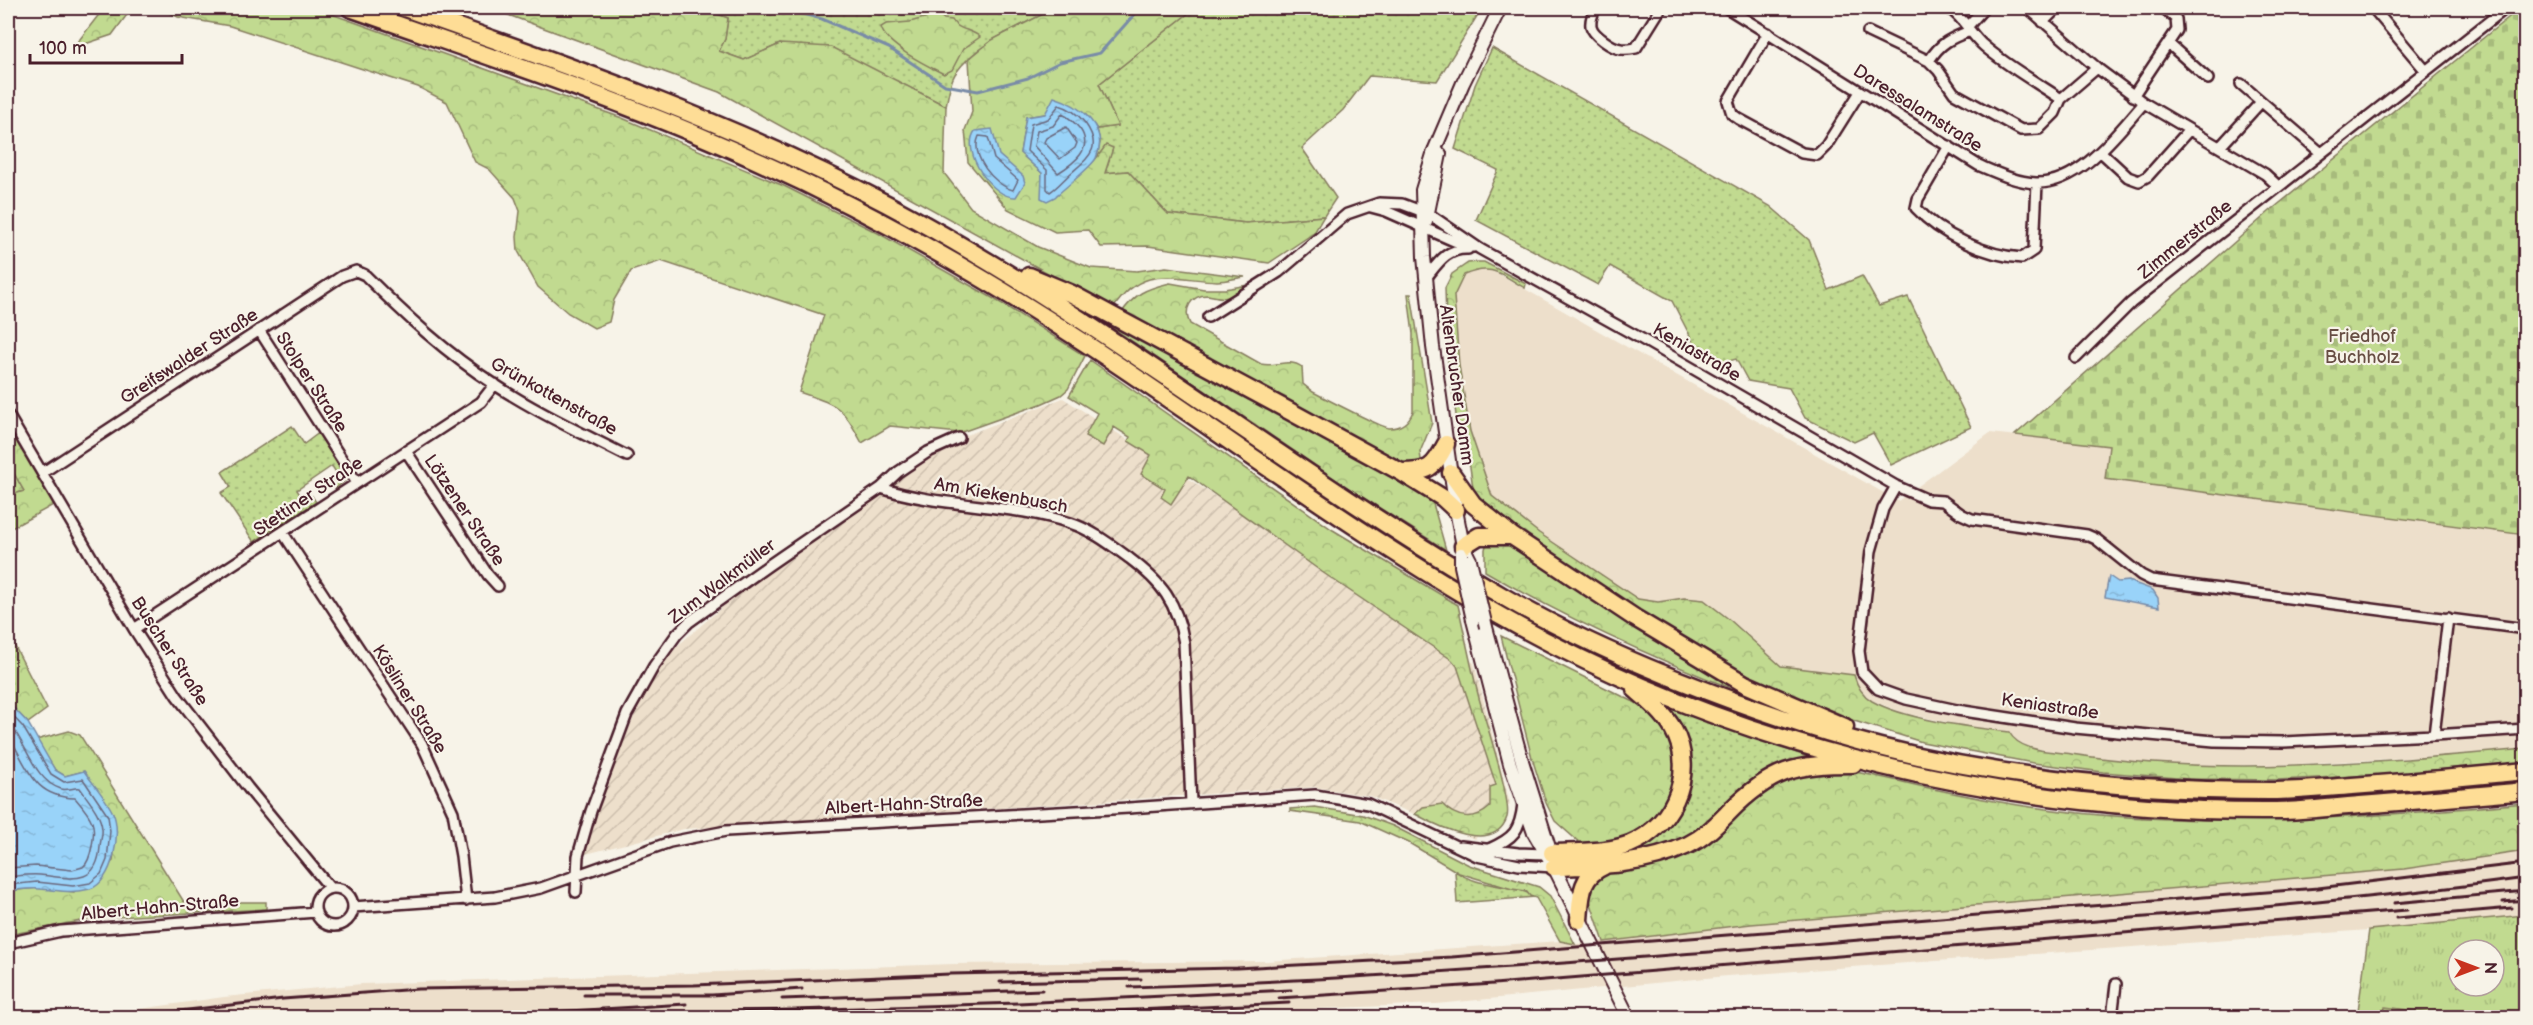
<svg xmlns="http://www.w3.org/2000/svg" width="2533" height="1025" viewBox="0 0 2533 1025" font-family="'Balsamiq Sans',sans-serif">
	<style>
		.built { fill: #eddfcb }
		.industrial { fill: url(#industrial-furrows) }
		.grass { fill: url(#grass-dots); stroke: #867c5e; stroke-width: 1.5 }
		.forest { fill: url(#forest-crowns); stroke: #867c5e; stroke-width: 1.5 }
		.cemetery { fill: url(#cemetery-stones); stroke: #867c5e; stroke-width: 1.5 }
		.park { fill: url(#park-tufts); stroke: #867c5e; stroke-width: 1.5; fill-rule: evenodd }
		.pitch { fill: #c1da90; stroke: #867c5e; stroke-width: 1.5 }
		.water { fill: url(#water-ripples); stroke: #798ba7; stroke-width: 1.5 }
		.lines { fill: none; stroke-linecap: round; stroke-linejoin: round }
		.shore { stroke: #6a677d; stroke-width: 1.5 }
		.stream { stroke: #798ba7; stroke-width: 3 }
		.minor-casing { stroke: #4a1f2b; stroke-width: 14 }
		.secondary-casing { stroke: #4a1f2b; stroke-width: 16 }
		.motorway-casing { stroke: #4a1f2b; stroke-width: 21 }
		.minor { stroke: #f7f3e8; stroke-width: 9 }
		.secondary { stroke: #f7f3e8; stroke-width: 12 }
		.motorway { stroke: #fedd96; stroke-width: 16 }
		.rail { stroke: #4a1f2b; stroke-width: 3 }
		.secondary-bridge-casing { stroke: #4a1f2b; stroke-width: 16; stroke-linecap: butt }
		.secondary-bridge { stroke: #f7f3e8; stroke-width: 12 }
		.labels { text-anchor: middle; stroke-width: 4.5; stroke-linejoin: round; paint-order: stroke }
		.street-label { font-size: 18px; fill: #4a1f2b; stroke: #f7f3e8 }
		.park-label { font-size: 18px; fill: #684e44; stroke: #f7f3e8 }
	</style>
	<defs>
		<pattern id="industrial-furrows" width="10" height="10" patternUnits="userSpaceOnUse" patternTransform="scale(1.5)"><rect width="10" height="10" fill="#eddfcb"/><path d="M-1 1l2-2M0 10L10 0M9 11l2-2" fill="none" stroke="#cdbfae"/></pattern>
		<pattern id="grass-dots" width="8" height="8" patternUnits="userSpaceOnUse" patternTransform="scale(1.5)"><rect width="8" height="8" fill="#c1da90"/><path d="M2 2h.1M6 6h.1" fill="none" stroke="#a7bb7c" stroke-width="1.8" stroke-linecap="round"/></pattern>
		<pattern id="forest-crowns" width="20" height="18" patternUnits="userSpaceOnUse" patternTransform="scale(1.5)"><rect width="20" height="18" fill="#c1da90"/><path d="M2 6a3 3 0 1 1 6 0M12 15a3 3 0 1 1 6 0" fill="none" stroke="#a7bb7c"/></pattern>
		<pattern id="cemetery-stones" width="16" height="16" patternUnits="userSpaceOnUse" patternTransform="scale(1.5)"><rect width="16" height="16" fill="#c1da90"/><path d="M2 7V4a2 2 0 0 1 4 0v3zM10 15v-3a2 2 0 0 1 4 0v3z" fill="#a7bb7c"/></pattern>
		<pattern id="park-tufts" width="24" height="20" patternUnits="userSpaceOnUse" patternTransform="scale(1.5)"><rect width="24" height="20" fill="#c1da90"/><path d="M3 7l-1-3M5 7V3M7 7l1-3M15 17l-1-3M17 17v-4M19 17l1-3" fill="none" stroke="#a7bb7c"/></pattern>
		<pattern id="water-ripples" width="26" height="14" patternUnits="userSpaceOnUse" patternTransform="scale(1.5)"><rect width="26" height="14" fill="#99d3f9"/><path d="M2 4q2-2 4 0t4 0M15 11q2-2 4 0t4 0" fill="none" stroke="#85b5d6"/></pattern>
	</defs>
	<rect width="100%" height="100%" fill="#f7f3e8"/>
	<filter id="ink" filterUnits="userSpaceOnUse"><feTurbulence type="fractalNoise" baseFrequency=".0167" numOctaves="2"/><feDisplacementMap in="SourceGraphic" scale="12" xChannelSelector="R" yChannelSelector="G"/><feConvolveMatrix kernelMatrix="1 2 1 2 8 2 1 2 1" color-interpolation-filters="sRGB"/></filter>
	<g filter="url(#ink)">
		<!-- built -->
		<path class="built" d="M1488,268L1898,501L1990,433L2109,446L2105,479L2525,535V749L2424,757L2278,765H2190L2105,760L2032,748L2013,739L2009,732L1970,727L1903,713L1871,700L1857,687L1854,675L1781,666L1730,620L1704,600L1684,598L1658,602L1638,599L1539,533L1492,496L1470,431L1459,365L1454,296L1464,275Z
			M2525,851V915L2369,930L1727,976L1436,1004L1094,1018H77L224,997L362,984L954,964L1267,961L1560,941L1575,944L1751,924L2404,869Z"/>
		<!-- industrial -->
		<path class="industrial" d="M1063,398L1474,663L1510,804L1475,839L1370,796L1314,787L684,829L578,856L654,666L783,555L881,488L959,438Z"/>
		<!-- grass -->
		<path class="grass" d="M701,8H1055C1022,26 977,41 955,74C950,82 948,96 946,106L906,86L780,44L744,60L719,51L725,39L728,18Z
			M1195,8H1482L1437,81L1369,76L1343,110L1302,148L1336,198L1324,216L1246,223L1168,214L1128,171L1105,173L1112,148L1095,160L1100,143L1097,129L1118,126L1099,84Z
			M1492,48L1770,206L1809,240L1829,290L1862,276L1879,306L1908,297L1971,427L1891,465L1873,433L1854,442L1805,418L1789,388L1748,381L1736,359L1717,364L1701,357L1672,301L1610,266L1598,285L1476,220L1498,170L1455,149L1475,85Z
			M292,426L304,444L320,432L346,472L347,479L336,488L332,483L339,477L332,466L297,490L304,501L312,496L316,502L254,542L221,493L231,487L222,472Z
			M8,463L24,491L8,496Z
			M1663,706L1814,759L1706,827L1653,854L1624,855L1647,845L1665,829Z
			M1455,871C1478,888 1512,883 1536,897L1457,903Z"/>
		<!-- forest -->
		<path class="forest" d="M104,8H132L112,35L73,48Z
			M161,8H315L622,118L784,186L878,233L996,300L1085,356L1068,389L1061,395L1041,404L959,433L890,426L862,443C841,405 840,406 799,392L824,315L661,261L631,271L614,300L609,322L594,328L568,313L538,287L518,251L517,237L520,211L515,198L489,169L475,162L447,102L418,87L230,26L178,17Z
			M489,8H701L728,18L725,39L719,51L744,60L780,44L831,47L946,106L944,173L971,208L1038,247L1091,268L1137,271L1166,267L1245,277C1236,278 1226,281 1217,281C1172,279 1142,264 1113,309L719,92Z
			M1055,8H1195L1099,84L1118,126L1097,129L1086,115L1045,114L1026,117L1020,153L1042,173V182C1077,177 1085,176 1106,145L1113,148L1105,173L1128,171L1168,214L1246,223L1324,216L1314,233L1269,263L1148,246L1101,247L1088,230L1055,232L1008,209L968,162L965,130L972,112L969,59L992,40Z
			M938,14L944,19L952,20C957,30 971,29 980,37L963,49L952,70L944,74C928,66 885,45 881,27L886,24L910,22Z
			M1478,262H1484L1526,284L1525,288C1500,274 1493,263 1464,275L1454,296L1459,365L1470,431L1492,496L1539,533L1638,599L1658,602L1684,598L1704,600L1730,620L1781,666L1854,675C1857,686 1862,695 1872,701C1906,720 1970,727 2009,732C2020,752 2051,751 2071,754C2221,777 2375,762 2525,749V762L2393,774L2278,780L2189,779L2103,772L2033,763L1922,742L1806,706L1747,681L1517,533L1474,495L1470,467L1461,448L1447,355L1445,288L1452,274L1468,263Z
			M1170,283L1204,289H1225L1248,285C1243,288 1234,295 1228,297C1221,299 1214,296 1208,295C1190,295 1183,310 1190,324L1261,364C1276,368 1288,357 1302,367L1303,384L1313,392C1325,398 1382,428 1389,428C1402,428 1409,422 1413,411V334L1408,294H1411L1432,423L1420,452L1422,467L1404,468L1120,315C1135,293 1145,289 1170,283Z
			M1092,314L1398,475L1432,500L1446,550L1359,495Z
			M1090,360L1333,530L1458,605C1465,636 1471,667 1479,698C1485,720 1512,801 1507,817C1495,855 1437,826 1415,814L1423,807L1442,804C1456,819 1475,821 1490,807V787L1496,785L1457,666L1452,660L1322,572L1189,476L1171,504L1161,497L1165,489L1141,474L1151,455L1128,441L1130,437L1114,427L1103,446L1085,436L1097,413L1069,396Z
			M8,426L55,504L8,530V496L24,491L8,463Z
			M1488,540L1509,545L1630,624L1775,705C1675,668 1577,625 1485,571V549Z
			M8,633L47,709L28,723L8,702L10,694L8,691Z
			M1501,636L1648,709C1676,728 1680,764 1672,796C1670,802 1645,829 1639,833C1622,844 1599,843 1580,843L1555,821L1546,803L1532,758Z
			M69,731L80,735L184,902H266V909L96,918L8,935V891L37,888L74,892L113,861L116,831L113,813L84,771L65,776L55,770L36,740Z
			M1833,768C1873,774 1913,785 1953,793C2001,803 2051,811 2100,815C2242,827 2384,816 2525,803V851L2404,869L1751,924L1604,942L1587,892L1599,873L1656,866L1692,851L1764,787L1790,774Z
			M1315,807L1363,815L1393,826L1469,865L1539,887L1550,896L1575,944L1560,941L1536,898L1530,896L1526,891L1512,889L1459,873L1409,843L1360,821L1290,811V809Z"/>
		<!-- cemetery -->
		<path class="cemetery" d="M2519,9L2526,17L2525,535L2105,479L2109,446L2015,435L2270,211Z"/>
		<!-- park -->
		<path class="park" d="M2525,915V1017L2357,1018L2369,930ZM2458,950H2494V986H2458Z"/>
		<!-- pitch -->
		<path class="pitch" d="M2385,1007L2463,1017H2383Z"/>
		<!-- water -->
		<path class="water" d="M1054,97C1080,105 1110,128 1096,158C1093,166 1063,189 1055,197L1047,201L1041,198L1042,173L1020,153L1026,117L1045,114Z
			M992,129L999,155L1023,176L1025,183L1016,197C993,199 960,152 975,131Z
			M2109,576L2118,582L2129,581L2153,590L2158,598L2159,607L2105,597Z
			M8,702L28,723L55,770L65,776L84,771C93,784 106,798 113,813C122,832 113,882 90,889C72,894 57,890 40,889C29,888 18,890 8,891Z"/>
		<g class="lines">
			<!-- shore -->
			<path class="shore" d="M1059,105C1070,108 1078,114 1085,123C1103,148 1089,157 1071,173C1064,179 1058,187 1050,192L1047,189V170L1027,151L1031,124L1048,119Z
				M1062,114C1069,117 1075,123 1080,129C1094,149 1074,163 1058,173L1034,146L1037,131L1053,126Z
				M1066,127L1077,143L1075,148L1060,159L1044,142L1046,138Z
				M979,136L988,137L994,159L1018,180L1013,190C994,185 970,156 979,136Z
				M8,711L23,727L51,774L64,782L83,779L108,816L110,831L107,860L101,874L90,883L73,886L37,882L8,885
				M8,722C26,741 33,780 61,789C67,791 74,787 80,788C88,800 101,814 102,829C103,835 100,841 100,847C97,887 70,878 40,875C30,874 18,876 8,877
				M8,735C28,766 32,797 75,798C81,805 89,814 92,822C96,832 91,861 83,867L72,870L36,866L8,868"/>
			<!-- stream -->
			<path class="stream" d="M779,8L822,19L889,48L945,85L978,91L1028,78L1060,62L1100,53L1140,8"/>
			<!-- minor casing -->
			<g class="minor-casing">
				<path id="minor" d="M1596,8C1593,13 1590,19 1591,26C1593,35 1612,48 1621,49C1626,50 1631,49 1636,48L1661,8
					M1727,8L1978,165C1997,173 2016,182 2036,183C2081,184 2117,133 2144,103
					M2028,8L2097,68L2144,103L2265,174L2278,186
					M2373,8L2426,71
					M2043,22L2057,8
					M1968,26L1984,8
					M1868,32L1929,61L1938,70L1954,93L2021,130L2039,129L2055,113L2061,99C2036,82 2007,66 1984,46C1969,33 1966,20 1949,8
					M1768,33L1728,101L1732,114L1739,119L1802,153L1817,155L1826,146L1860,92
					M2169,44L2208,79
					M1929,61C1940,43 1951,38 1970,31
					M2241,84L2320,152
					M2133,96L2177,30L2176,19L2164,8
					M2061,99L2097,68
					M1949,146L1918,199L1916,208C1941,235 1986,256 2022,258L2034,250L2037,183
					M2220,147L2261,102
					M2101,152L2128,177L2139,181L2148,176L2189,130
					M1371,207L1386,211L1454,241L1473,247
					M1426,278C1438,263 1447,248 1468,249
					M1208,317L1279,272L1347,214L1379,203L1402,204L1429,214L1480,249L1640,338L1896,486L1928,500L1943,501L1961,514L1972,519L2087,535L2096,539L2141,575L2151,580L2526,629
					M259,330L357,483
					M2076,358L2131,303L2506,8
					M8,415L134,629L177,696L248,788L330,888
					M406,451L488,575L498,586
					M42,473L342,276L356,271L365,275C405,315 446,353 494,384C536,412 582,433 627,456
					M1896,486L1883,509L1871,551L1859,651L1862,672L1878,689L1906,699L1957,710L2075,728L2214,741L2283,742L2434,735L2448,618
					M881,488C942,508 1011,503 1070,523C1092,530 1111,545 1129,558C1162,583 1177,602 1184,643L1191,803
					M283,533L422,744L453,812L461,856L466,900
					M134,629L481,402L495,384
					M2434,735L2526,729
					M1461,846L1518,853L1545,854
					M1489,849C1514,838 1520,831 1523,804
					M315 907a19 19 0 1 1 38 0a19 19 0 1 1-38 0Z
					M576,892L578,856L591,811L627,714L654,666L677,634L689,622L769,565L881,488L898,472L928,452L959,438
					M353,907L495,897L541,888L670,842L726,831L1129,808L1315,795L1368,804L1477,856L1519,865L1554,867
					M8,943L61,931L316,912
					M2112,1018L2116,984"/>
			</g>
			<!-- secondary casing -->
			<g class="secondary-casing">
				<path id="secondary" d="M1426,222L1440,154
					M1470,560L1463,546L1456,510L1433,347L1424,257L1422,190L1434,151L1463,83L1500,8
					M1473,620L1510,764L1534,833L1554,867L1629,1018
					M1486,627L1522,761L1552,857"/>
			</g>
			<!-- motorway casing -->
			<g class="motorway-casing">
				<path id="motorway" d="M350,8C469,50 590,89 707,139C791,174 872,215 952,261C1145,371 1317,514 1511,622C1742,751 2012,813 2276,811C2304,811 2332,807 2360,805C2415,801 2470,796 2526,791
					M404,8C567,65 733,123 887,204C1103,319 1293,474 1504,597C1557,628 1614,654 1671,677C1739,704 1809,729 1880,747C2007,779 2140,791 2271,791C2298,791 2325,788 2352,786C2410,782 2468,777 2526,771
					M1029,276L1072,294L1282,407L1401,472L1443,498L1456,510
					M1401,472C1429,472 1433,469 1446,444
					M1451,473L1473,504L1512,536L1635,618L1745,684L1845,727
					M1463,546L1479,536H1512
					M1552,853C1574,852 1599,853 1621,847C1670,834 1699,774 1673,729C1664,713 1649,701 1635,689
					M1554,867C1600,866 1646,865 1688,845C1705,837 1717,824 1730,811C1772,769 1796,764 1853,764
					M1579,920C1581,897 1580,876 1604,866"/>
			</g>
			<!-- minor -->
			<use href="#minor" class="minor"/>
			<!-- secondary -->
			<use href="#secondary" class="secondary"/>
			<!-- motorway -->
			<use href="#motorway" class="motorway"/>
			<!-- rail -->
			<path class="rail" d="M2503,902L2526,900
				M2394,903L2526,891
				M2396,918L2512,908
				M1000,982L1141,979
				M1129,987C1390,979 1649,957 1909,936C2115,919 2321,906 2526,878
				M584,995H712L802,989
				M1279,998L1494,984L2407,910
				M782,999L1042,990
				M640,1015L1018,1003L1291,990
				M119,1018L283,999L418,989L694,985L950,974L1237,968L1452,957L2318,888L2526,863
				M452,1018L686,1004
				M962,1018L1289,1003"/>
			<!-- secondary-bridge casing -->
			<g class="secondary-bridge-casing">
				<path id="secondary-bridge" d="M1461,554V566L1473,620
					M1470,560L1486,627"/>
			</g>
			<!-- secondary-bridge -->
			<use href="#secondary-bridge" class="secondary-bridge"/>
		</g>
	</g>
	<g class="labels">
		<!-- street labels -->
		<g class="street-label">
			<text transform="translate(1918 108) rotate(32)" y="6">Daressalamstraße</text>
			<text transform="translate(2185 239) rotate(-39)" y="6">Zimmerstraße</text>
			<text transform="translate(1697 352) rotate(30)" y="6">Keniastraße</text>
			<text transform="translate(189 356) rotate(-33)" y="6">Greifswalder Straße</text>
			<text transform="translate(312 382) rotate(57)" y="6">Stolper Straße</text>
			<text transform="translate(1457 385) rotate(82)" y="6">Altenbrucher Damm</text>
			<text transform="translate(554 396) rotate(29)" y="6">Grünkottenstraße</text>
			<text transform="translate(1001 495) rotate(10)" y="6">Am Kiekenbusch</text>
			<text transform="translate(308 496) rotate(-34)" y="6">Stettiner Straße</text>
			<text transform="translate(465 510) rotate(56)" y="6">Lötzener Straße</text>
			<text transform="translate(722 581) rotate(-37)" y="6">Zum Walkmüller</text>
			<text transform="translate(170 651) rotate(57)" y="6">Buscher Straße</text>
			<text transform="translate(410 699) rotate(58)" y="6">Kösliner Straße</text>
			<text transform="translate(2050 706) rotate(8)" y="6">Keniastraße</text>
			<text transform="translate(904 804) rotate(-3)" y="6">Albert-Hahn-Straße</text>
			<text transform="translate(160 907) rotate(-5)" y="6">Albert-Hahn-Straße</text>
		</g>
		<!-- park labels -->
		<g class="park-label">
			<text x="2362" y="342">Friedhof<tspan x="2362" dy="21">Buchholz</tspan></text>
		</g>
	</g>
	<!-- margin -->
	<rect width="2533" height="1025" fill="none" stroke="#f7f3e8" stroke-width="30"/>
	<rect x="15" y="15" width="2503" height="995" fill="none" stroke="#4a1f2b" stroke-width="2" filter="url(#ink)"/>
	<!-- north arrow -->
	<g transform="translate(2476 968) rotate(90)"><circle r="28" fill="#f7f3e8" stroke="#b29e9c" stroke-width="1.5"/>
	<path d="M0-4.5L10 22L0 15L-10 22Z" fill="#c8321e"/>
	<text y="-9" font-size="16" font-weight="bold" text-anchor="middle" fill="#4a1f2b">N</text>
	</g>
	<!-- scale -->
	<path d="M30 54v9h152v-9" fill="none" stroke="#4a1f2b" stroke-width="3"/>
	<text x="39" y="54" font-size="18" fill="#4a1f2b" stroke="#f7f3e8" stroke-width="4.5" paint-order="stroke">100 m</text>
</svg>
